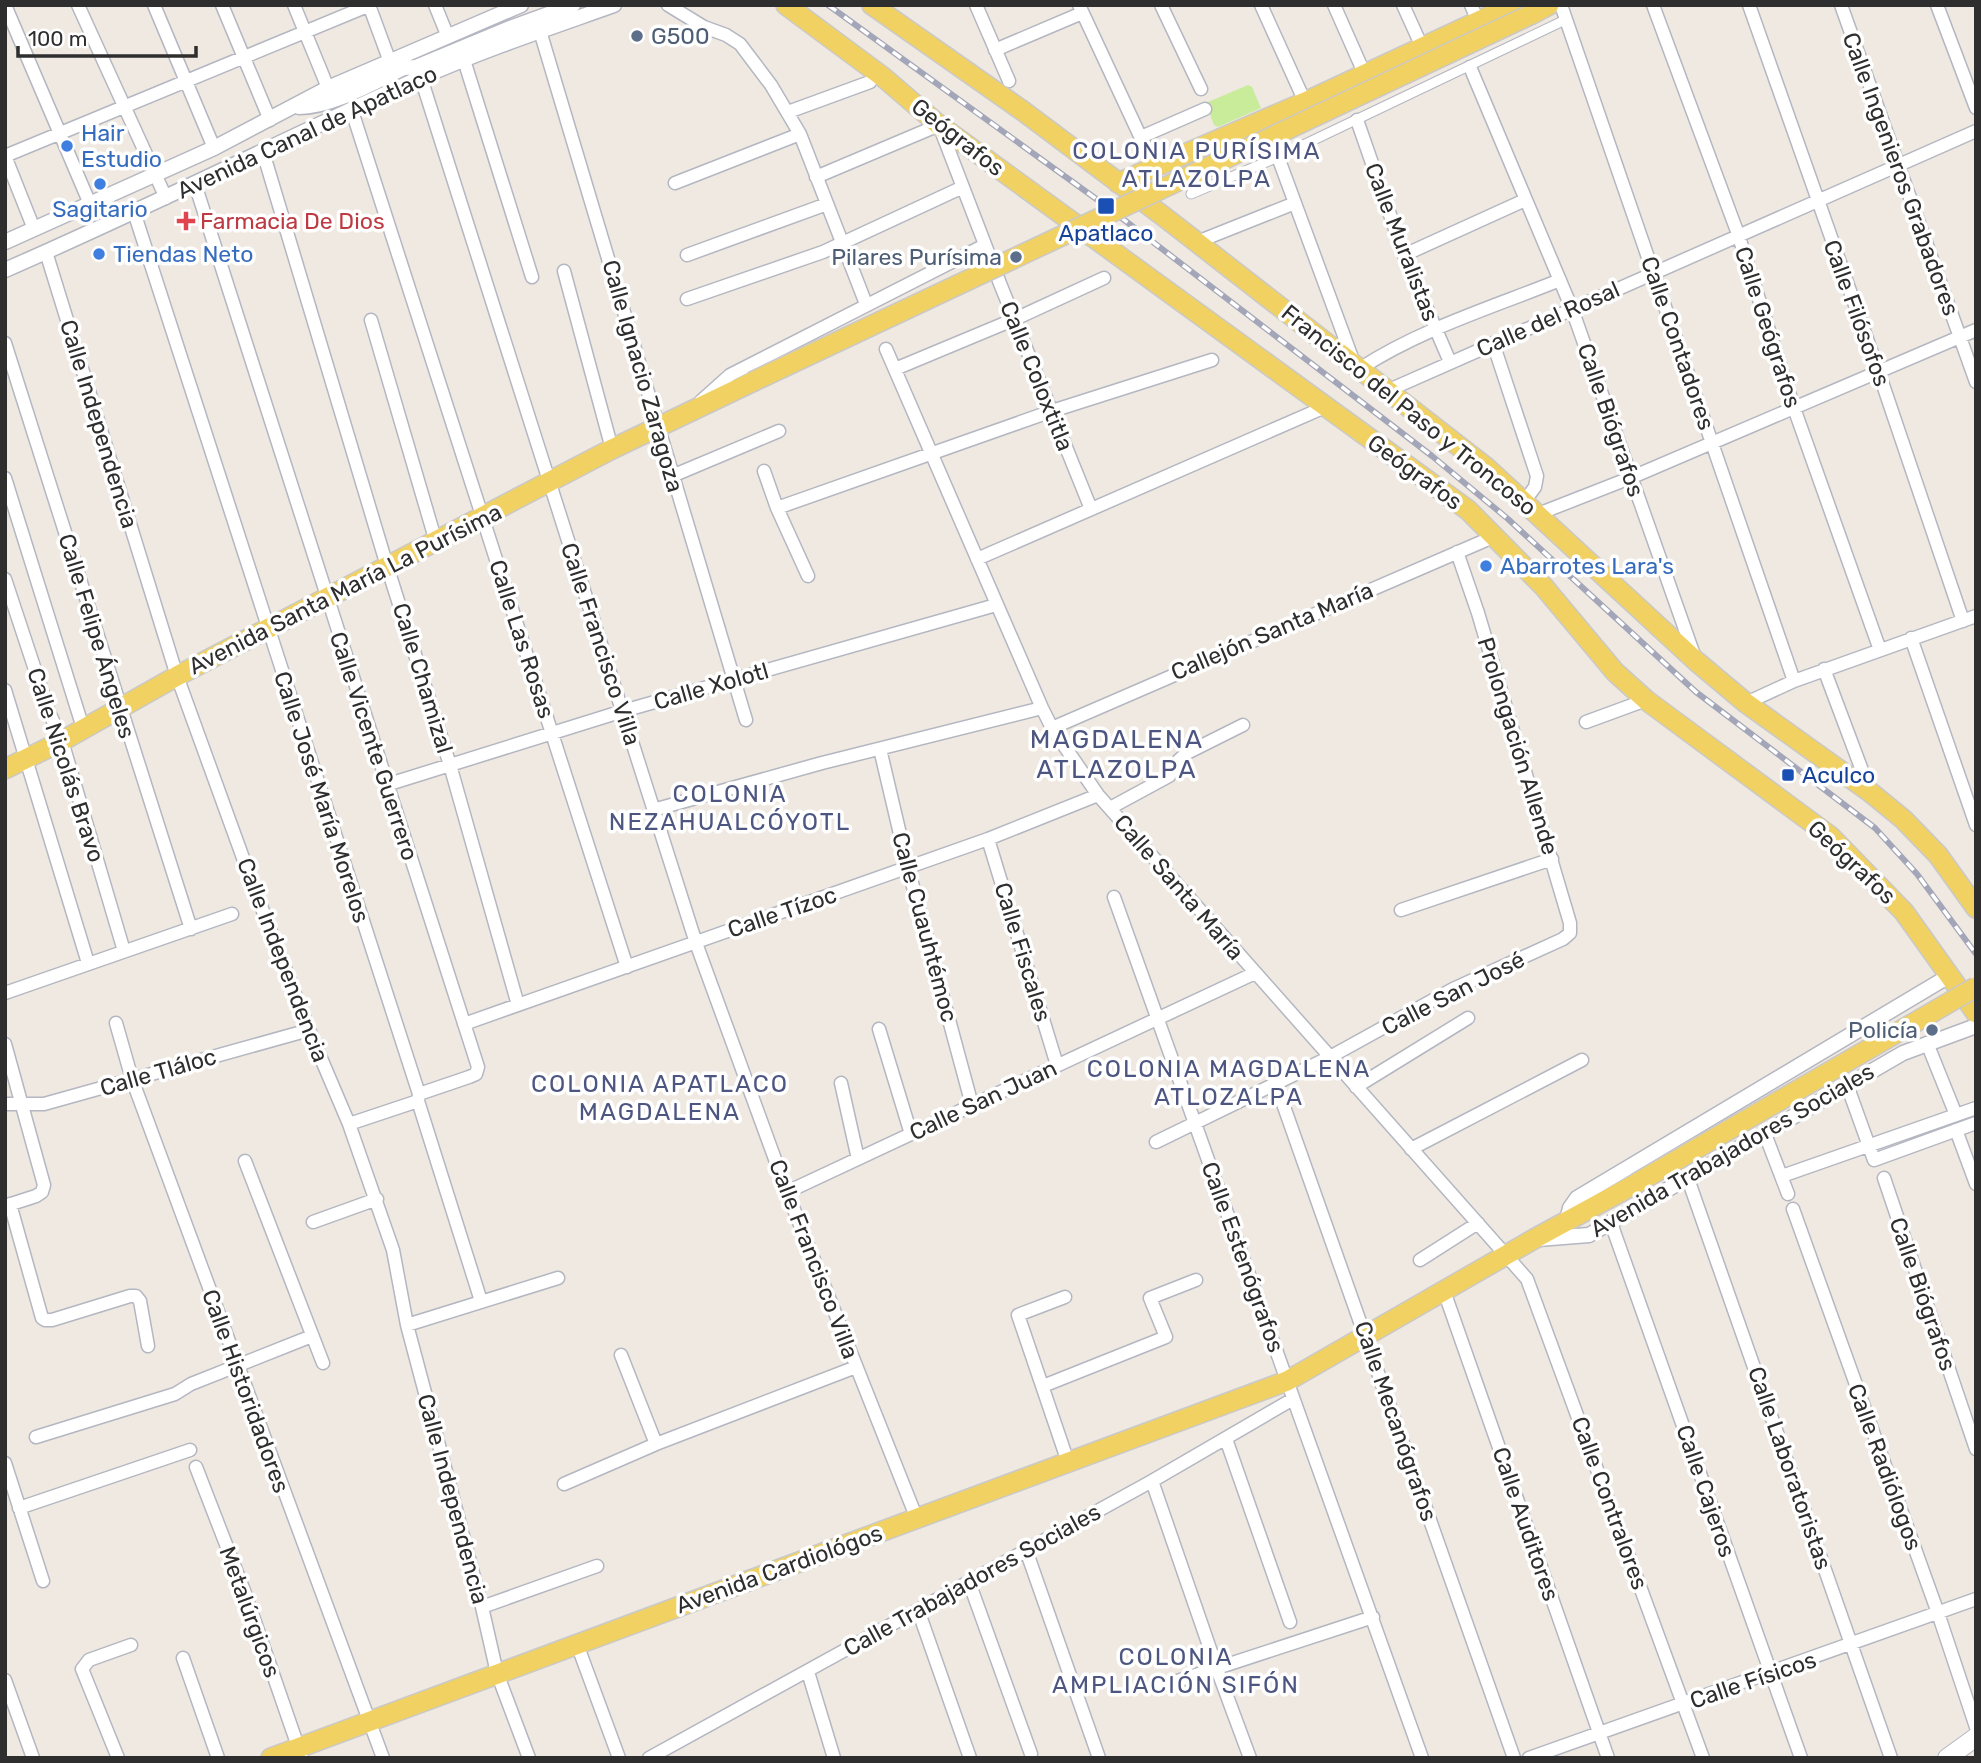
<svg xmlns="http://www.w3.org/2000/svg" width="1981" height="1763" viewBox="0 0 1981 1763" font-family="Rubik,sans-serif">
	<style>
		.pitch { fill: #c9ec9a }
		.lines { fill: none; stroke-linecap: round; stroke-linejoin: round }
		.pedestrian-casing { stroke: #b4b7c1; stroke-width: 11 }
		.minor-casing { stroke: #b4b7c1; stroke-width: 15 }
		.tertiary-casing { stroke: #b4b7c1; stroke-width: 17 }
		.secondary-casing { stroke: #b4b7c1; stroke-width: 20 }
		.primary-casing { stroke: #c9c9c9; stroke-width: 22 }
		.pedestrian { stroke: #fff; stroke-width: 9 }
		.minor { stroke: #fff; stroke-width: 12 }
		.tertiary { stroke: #fff; stroke-width: 14 }
		.secondary { stroke: #fff; stroke-width: 18 }
		.primary { stroke: #f2d163; stroke-width: 19 }
		.rail-casing { stroke: #a3a6b8; stroke-width: 6 }
		.rail { stroke: #fff; stroke-width: 3.5; stroke-dasharray: 10; stroke-linecap: butt }
		.primary-bridge-casing { stroke: #c9c9c9; stroke-width: 22; stroke-linecap: butt }
		.primary-bridge { stroke: #f2d163; stroke-width: 19 }
		.service-dot { fill: #5c6f8a; stroke: #fff; stroke-width: 2.5 }
		.shop-dot { fill: #3f7fe0; stroke: #fff; stroke-width: 2.5 }
		.transit-dot { fill: #1a4fb4; stroke: #fff; stroke-width: 2.5 }
		.health-dot { fill: #e0444e; stroke: #fff; stroke-width: 2.5 }
		.labels { text-anchor: middle; stroke-width: 7; stroke-linejoin: round; paint-order: stroke }
		.service-label { font-size: 23px; fill: #4e5e75; stroke: #fff; text-anchor: end }
		.street-label { font-size: 23px; fill: #2e2e2e; stroke: #fff }
		.shop-label { font-size: 23px; fill: #366cbe; stroke: #fff; text-anchor: start }
		.health-label { font-size: 23px; fill: #be3a42; stroke: #fff; text-anchor: start }
		.transit-label { font-size: 23px; fill: #164399; stroke: #fff }
		.neighbourhood-label { font-size: 24px; letter-spacing: 2px; fill: #4d5680; stroke: #fff }
		.quarter-label { font-size: 26px; letter-spacing: 2px; fill: #4d5680; stroke: #fff }
	</style>
	<rect width="100%" height="100%" fill="#efe9e1"/>
	<!-- pitch -->
	<path class="pitch" d="M1248,85L1252,87L1261,108L1218,127L1214,125L1207,106L1208,102Z"/>
	<g class="lines">
		<!-- pedestrian casing -->
		<g class="pedestrian-casing">
			<path id="pedestrian" d="M1191,194L1278,157L1565,20"/>
		</g>
		<!-- minor casing -->
		<g class="minor-casing">
			<path id="minor" d="M5,5L90,204
				M78,5L166,198
				M154,5L214,148
				M222,5L270,120
				M294,5L328,88
				M369,5L390,62
				M435,5L448,37
				M668,5L704,27L726,35L740,44L771,85L800,134L866,304
				M976,5L1009,81
				M1079,5L1154,166
				M1161,5L1201,89
				M1261,5L1305,102
				M1334,5L1365,75
				M1403,5L1422,47
				M1471,5L1478,21
				M1561,5L1794,681
				M1653,5L1738,234L1794,408L1880,650
				M1749,5L1879,373L1963,621
				M1841,5L1976,382
				M1937,5L1976,108
				M540,31L746,720
				M995,50L1082,13
				M464,60L532,277
				M1470,67L1572,309L1694,655
				M421,78L696,943L787,1192L917,1519
				M352,111L627,967
				M788,112L870,82
				M1357,120L1404,255L1450,362
				M1141,137L1205,109
				M263,152L387,566L450,765L518,1005
				M5,156L370,5
				M5,156L34,229
				M1278,157L1354,363
				M816,177L939,125L1001,286L1091,509
				M675,183L800,134
				M195,184L478,1067L476,1074L469,1077L419,1094
				M134,212L419,1094L418,1101L481,1301
				M1197,242L1295,203
				M46,252L177,676L251,880L309,1030L349,1124L393,1250L407,1325L482,1607L497,1673L529,1758
				M687,255L827,204
				M1404,255L1525,200
				M564,271L612,449
				M687,299L823,252L963,187
				M371,320L436,542
				M5,343L191,929
				M1493,343L1537,476L1535,487L1524,502
				M886,349L1042,708L1052,728L1098,795L1527,1279L1703,1758
				M1361,368C1421,329 1493,307 1560,280
				M895,369L1015,319L1104,278
				M1389,390L1976,131
				M701,401L730,375L985,245
				M764,471L777,508L808,576
				M672,476L779,431
				M5,478L83,728
				M777,508L1052,411L1212,360
				M1538,514L1630,478L1976,330
				M977,559L1325,407
				M5,579L49,712L62,741L124,951
				M1911,638L1976,825
				M1824,669L1869,789
				M5,690L88,963
				M1746,703L1794,681L1976,616
				M1586,722L1646,700
				M1052,728L1493,537
				M880,749L908,868L972,1105
				M386,785L623,711L996,605
				M1110,808L1169,776L1179,760L1187,753L1243,725
				M653,810L822,763L1042,708
				M988,839L1057,1065
				M1114,897L1422,1758
				M1401,910L1552,859
				M5,993L232,914
				M116,1023L132,1079L383,1758
				M464,1024L988,839L1098,795
				M879,1029L911,1134
				M1927,1043L1956,1115
				M5,1044L44,1185L42,1192L36,1196L5,1206
				M841,1083L858,1159
				M1276,1084L1514,1758
				M1847,1085L1874,1160L1976,1123
				M1356,1087L1468,1018
				M5,1104H44L309,1030
				M349,1124L418,1101
				M1956,1130L1976,1184
				M1765,1134L1788,1194
				M1156,1142L1330,1057L1453,989L1563,939L1570,933V923L1478,613L1457,552
				M1411,1149L1582,1060
				M245,1161L323,1363
				M1782,1176L1976,1108
				M1884,1178L1976,1449
				M1688,1179L1891,1758
				M787,1192L1255,973
				M10,1204L42,1318L45,1320H52L130,1296H136L140,1301L148,1346
				M1793,1209L1938,1613L1976,1727
				M313,1222L377,1199
				M1611,1223L1801,1758
				M1420,1260L1478,1223
				M1444,1291L1608,1758
				M1065,1297L1018,1315L1068,1462
				M407,1325L558,1278
				M621,1355L656,1444
				M1043,1386L1166,1337L1150,1298L1196,1280
				M36,1437L175,1394L191,1384L312,1336
				M1226,1439L1290,1622
				M5,1463L43,1581
				M196,1467L246,1596L302,1758
				M1152,1481L1217,1669L1250,1758
				M564,1484L656,1444L856,1367
				M19,1508L190,1450
				M1026,1550L1099,1758
				M969,1582L1031,1754
				M482,1607L597,1566
				M918,1610L970,1758
				M577,1644L619,1758
				M183,1658L218,1758
				M808,1672L834,1758
				M5,1680L33,1758
				M1156,1688L1373,1617
				M118,1758L82,1669L89,1660L131,1645
				M649,1758L1152,1481L1293,1399
				M1529,1758L1976,1599"/>
		</g>
		<!-- tertiary casing -->
		<g class="tertiary-casing">
			<path id="tertiary" d="M299,107C332,107 374,82 404,68L416,67L510,28L573,5
				M5,242L214,148L328,88L521,5
				M5,270C145,209 281,141 420,78C483,50 549,28 614,5
				M1567,1220L1570,1208L1577,1198L1949,976
				M1538,1239L1589,1235L1903,1053L1976,1026"/>
		</g>
		<!-- secondary casing -->
		<g class="secondary-casing">
			<path id="secondary" d="M1947,1758L1976,1737"/>
		</g>
		<!-- primary casing -->
		<g class="primary-casing">
			<path id="primary" d="M786,5L883,77L939,125L1468,510L1544,587L1615,672L1646,700L1830,836L1904,912L1976,1013
				M872,5L1023,111L1167,219L1487,468L1696,661L1746,703L1870,792L1903,819L1938,855L1976,908
				M1532,14L1549,5
				M1118,183L1305,102L1513,5
				M5,769L62,741L177,676L612,449L752,382
				M271,1758L1287,1381L1534,1239L1637,1183"/>
		</g>
		<!-- pedestrian -->
		<use href="#pedestrian" class="pedestrian"/>
		<!-- minor -->
		<use href="#minor" class="minor"/>
		<!-- tertiary -->
		<use href="#tertiary" class="tertiary"/>
		<!-- secondary -->
		<use href="#secondary" class="secondary"/>
		<!-- primary -->
		<use href="#primary" class="primary"/>
		<!-- rail casing -->
		<g class="rail-casing">
			<path id="rail" d="M828,5L1106,206L1432,456L1508,519L1696,692L1875,828L1917,874L1976,954"/>
		</g>
		<!-- rail -->
		<use href="#rail" class="rail"/>
		<!-- primary-bridge casing -->
		<g class="primary-bridge-casing">
			<path id="primary-bridge" d="M752,382L1532,14
				M1637,1183L1976,987"/>
		</g>
		<!-- primary-bridge -->
		<use href="#primary-bridge" class="primary-bridge"/>
	</g>
	<!-- markers -->
	<g class="service-dot">
		<circle cx="637" cy="36" r="7"/>
		<circle cx="1016" cy="257" r="7"/>
		<circle cx="1932" cy="1030" r="7"/>
	</g>
	<g class="shop-dot">
		<circle cx="67" cy="146" r="7"/>
		<circle cx="100" cy="184" r="7"/>
		<circle cx="99" cy="254" r="7"/>
		<circle cx="1486" cy="566" r="7"/>
	</g>
	<g class="transit-dot">
		<rect x="1097" y="197" width="18" height="18" rx="3.5"/>
		<rect x="1781" y="768" width="14" height="14" rx="3.5"/>
	</g>
	<path class="health-dot" d="M182.5 210.5h7v7h7v7h-7v7h-7v-7h-7v-7h7z"/>
	<g class="labels">
		<!-- service labels -->
		<g class="service-label">
			<text x="651" y="44" text-anchor="start">G500</text>
			<text x="1002" y="265">Pilares Purísima</text>
			<text x="1918" y="1038">Policía</text>
		</g>
		<!-- street labels -->
		<g class="street-label">
			<text transform="translate(307 132) rotate(-25)" y="8">Avenida Canal de Apatlaco</text>
			<text transform="translate(958 137) rotate(38)" y="8">Geógrafos</text>
			<text transform="translate(1901 174) rotate(70)" y="8">Calle Ingenieros Grabadores</text>
			<text transform="translate(1402 242) rotate(69)" y="8">Calle Muralistas</text>
			<text transform="translate(1857 313) rotate(70)" y="8">Calle Filósofos</text>
			<text transform="translate(1548 319) rotate(-24)" y="8">Calle del Rosal</text>
			<text transform="translate(1768 327) rotate(72)" y="8">Calle Geógrafos</text>
			<text transform="translate(1678 343) rotate(71)" y="8">Calle Contadores</text>
			<text transform="translate(643 376) rotate(74)" y="8">Calle Ignacio Zaragoza</text>
			<text transform="translate(1037 376) rotate(68)" y="8">Calle Coloxtitla</text>
			<text transform="translate(1409 410) rotate(39)" y="8">Francisco del Paso y Troncoso</text>
			<text transform="translate(1611 420) rotate(71)" y="8">Calle Biógrafos</text>
			<text transform="translate(99 424) rotate(73)" y="8">Calle Independencia</text>
			<text transform="translate(1415 472) rotate(36)" y="8">Geógrafos</text>
			<text transform="translate(345 589) rotate(-27)" y="8">Avenida Santa María La Purísima</text>
			<text transform="translate(1272 631) rotate(-23)" y="8">Callejón Santa María</text>
			<text transform="translate(97 636) rotate(73)" y="8">Calle Felipe Ángeles</text>
			<text transform="translate(522 639) rotate(72)" y="8">Calle Las Rosas</text>
			<text transform="translate(601 644) rotate(72)" y="8">Calle Francisco Villa</text>
			<text transform="translate(423 678) rotate(73)" y="8">Calle Chamizal</text>
			<text transform="translate(711 686) rotate(-16)" y="8">Calle Xolotl</text>
			<text transform="translate(374 746) rotate(72)" y="8">Calle Vicente Guerrero</text>
			<text transform="translate(1518 746) rotate(73)" y="8">Prolongación Allende</text>
			<text transform="translate(66 765) rotate(72)" y="8">Calle Nicolás Bravo</text>
			<text transform="translate(322 797) rotate(72)" y="8">Calle José María Morelos</text>
			<text transform="translate(1852 862) rotate(43)" y="8">Geógrafos</text>
			<text transform="translate(1179 887) rotate(49)" y="8">Calle Santa María</text>
			<text transform="translate(782 912) rotate(-19)" y="8">Calle Tízoc</text>
			<text transform="translate(925 927) rotate(75)" y="8">Calle Cuauhtémoc</text>
			<text transform="translate(1023 952) rotate(73)" y="8">Calle Fiscales</text>
			<text transform="translate(283 960) rotate(69)" y="8">Calle Independencia</text>
			<text transform="translate(1453 993) rotate(-27)" y="8">Calle San José</text>
			<text transform="translate(158 1072) rotate(-16)" y="8">Calle Tláloc</text>
			<text transform="translate(983 1100) rotate(-25)" y="8">Calle San Juan</text>
			<text transform="translate(1732 1150) rotate(-30)" y="8">Avenida Trabajadores Sociales</text>
			<text transform="translate(1243 1257) rotate(70)" y="8">Calle Estenógrafos</text>
			<text transform="translate(814 1259) rotate(69)" y="8">Calle Francisco Villa</text>
			<text transform="translate(1923 1294) rotate(71)" y="8">Calle Biógrafos</text>
			<text transform="translate(246 1391) rotate(70)" y="8">Calle Historidadores</text>
			<text transform="translate(1396 1421) rotate(71)" y="8">Calle Mecanógrafos</text>
			<text transform="translate(1885 1467) rotate(70)" y="8">Calle Radiólogos</text>
			<text transform="translate(1790 1468) rotate(71)" y="8">Calle Laboratoristas</text>
			<text transform="translate(1706 1491) rotate(71)" y="8">Calle Cajeros</text>
			<text transform="translate(453 1499) rotate(75)" y="8">Calle Independencia</text>
			<text transform="translate(1610 1503) rotate(70)" y="8">Calle Contralores</text>
			<text transform="translate(1526 1524) rotate(71)" y="8">Calle Auditores</text>
			<text transform="translate(779 1569) rotate(-20)" y="8">Avenida Cardiológos</text>
			<text transform="translate(972 1580) rotate(-29)" y="8">Calle Trabajadores Sociales</text>
			<text transform="translate(250 1612) rotate(70)" y="8">Metalúrgicos</text>
			<text transform="translate(1753 1680) rotate(-19)" y="8">Calle Físicos</text>
		</g>
		<!-- shop labels -->
		<g class="shop-label">
			<text x="81" y="141">Hair<tspan x="81" dy="26">Estudio</tspan></text>
			<text x="100" y="217" text-anchor="middle">Sagitario</text>
			<text x="113" y="262">Tiendas Neto</text>
			<text x="1500" y="574">Abarrotes Lara's</text>
		</g>
		<!-- health labels -->
		<g class="health-label">
			<text x="200" y="229">Farmacia De Dios</text>
		</g>
		<!-- transit labels -->
		<g class="transit-label">
			<text x="1106" y="241">Apatlaco</text>
			<text x="1802" y="783" text-anchor="start">Aculco</text>
		</g>
		<!-- neighbourhood labels -->
		<g class="neighbourhood-label">
			<text x="1197" y="159">COLONIA PURÍSIMA<tspan x="1197" dy="28">ATLAZOLPA</tspan></text>
			<text x="730" y="802">COLONIA<tspan x="730" dy="28">NEZAHUALCÓYOTL</tspan></text>
			<text x="1229" y="1077">COLONIA MAGDALENA<tspan x="1229" dy="28">ATLOZALPA</tspan></text>
			<text x="660" y="1092">COLONIA APATLACO<tspan x="660" dy="28">MAGDALENA</tspan></text>
			<text x="1176" y="1665">COLONIA<tspan x="1176" dy="28">AMPLIACIÓN SIFÓN</tspan></text>
		</g>
		<!-- quarter labels -->
		<g class="quarter-label">
			<text x="1117" y="748">MAGDALENA<tspan x="1117" dy="30">ATLAZOLPA</tspan></text>
		</g>
	</g>
	<!-- border -->
	<rect width="1981" height="1763" fill="none" stroke="#2e2e2e" stroke-width="14"/>
	<!-- scale -->
	<path d="M18 46v10h178v-10" fill="none" stroke="#2e2e2e" stroke-width="3.5"/>
	<text x="28" y="46" font-size="21" fill="#2e2e2e" stroke="#ffffff" stroke-width="5" paint-order="stroke">100 m</text>
</svg>
